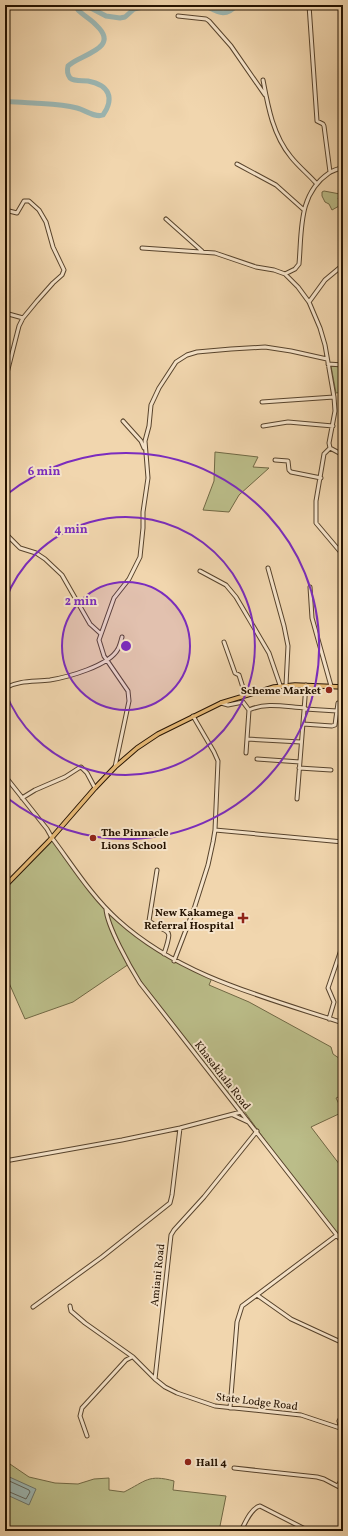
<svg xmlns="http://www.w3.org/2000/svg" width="348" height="1536" viewBox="0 0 348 1536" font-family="Vollkorn,serif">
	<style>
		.green { fill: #bbbd89; stroke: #706844 }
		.water { fill: #9cb7b3; stroke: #6c756b }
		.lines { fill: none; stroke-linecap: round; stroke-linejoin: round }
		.shore { stroke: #60645a; stroke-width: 1 }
		.river { stroke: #9cb7b3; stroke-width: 5 }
		.minor-casing { stroke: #57432c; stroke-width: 5 }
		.major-casing { stroke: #241200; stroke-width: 5.5 }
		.minor { stroke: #f6e4ca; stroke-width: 3 }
		.major { stroke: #e8bb77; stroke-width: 3.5 }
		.ring { fill: none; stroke: #7b2cbf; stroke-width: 2 }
		.poi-dot { fill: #8f2418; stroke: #f6e4ca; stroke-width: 1.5 }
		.labels { text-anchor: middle; stroke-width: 4; stroke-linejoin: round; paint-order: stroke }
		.poi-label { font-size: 11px; font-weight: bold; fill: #241200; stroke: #f6e4ca; text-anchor: end }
		.street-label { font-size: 11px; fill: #241200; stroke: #f6e4ca }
		.centre { fill: #7b2cbf; stroke: #f6e4ca; stroke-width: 2 }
		.ring-label { font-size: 12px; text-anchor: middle; font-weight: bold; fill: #7b2cbf; stroke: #f6e4ca; stroke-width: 4; stroke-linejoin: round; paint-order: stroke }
	</style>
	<rect width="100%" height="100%" fill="#f1d6ae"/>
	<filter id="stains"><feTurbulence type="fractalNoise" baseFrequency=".005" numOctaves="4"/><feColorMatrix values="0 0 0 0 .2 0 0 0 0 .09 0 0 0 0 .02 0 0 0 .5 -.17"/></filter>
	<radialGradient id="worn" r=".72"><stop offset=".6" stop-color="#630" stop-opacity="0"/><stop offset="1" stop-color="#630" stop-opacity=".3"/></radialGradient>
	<!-- green -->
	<path class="green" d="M324,191L340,194L343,193V196L338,198L340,204L339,206L332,210L329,204L325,202L322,196V192Z
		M331,366H343V392L336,393Z
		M215,452L258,457L253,467L269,468L239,495L229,512L203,510L214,481Z
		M52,838L105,909L166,956L212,978L209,985L249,1002L331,1047L333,1054L343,1061V1095L336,1098L343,1112L311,1127L343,1169V1240L291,1176L244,1111L223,1088L133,971L129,964L73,1002L25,1019L5,974V886Z
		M7,1462L29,1477L55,1483L78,1484L94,1479L109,1478V1490L124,1492C146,1481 148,1474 174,1481L173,1490L226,1496L219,1531H5V1463Z"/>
	<!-- water -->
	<path class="water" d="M5,1475L36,1489L29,1505L5,1494Z"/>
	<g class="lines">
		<!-- shore -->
		<path class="shore" d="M5,1479L29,1490L30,1492L26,1499L5,1490"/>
		<!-- river -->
		<path class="river" d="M85,5L106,16L120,18L125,17L134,9L151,5
			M204,5C218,12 225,18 237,5
			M5,102C16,101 22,103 33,103C48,104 62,104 77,108C85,110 95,118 103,115C115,98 109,85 88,81C83,80 75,82 70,78C67,74 67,70 68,66C78,55 121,49 97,26C92,20 84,16 78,10L77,8L79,5"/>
		<!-- minor casing -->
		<g class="minor-casing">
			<path id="minor" d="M309,5L317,121L323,124L324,126L330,172
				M178,16L206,19L209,21L231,46L265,95
				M263,80C268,107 273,135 291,157C298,166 308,174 316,183
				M5,136L7,124V114
				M237,164L276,185L304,210
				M5,210L17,213L24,201H29L39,210L46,222L53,247L64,270L62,275L53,283L37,301L23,318L19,326L5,381
				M166,219L202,251
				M142,248L215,253L256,267L274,270L285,274L298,287L309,302L320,328L325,345L334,397L335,411L329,443L330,448
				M285,274L295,269L299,264C302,230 298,194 329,173C333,170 339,169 343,167
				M309,302L325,280L343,265
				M5,313L23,318
				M328,364L343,365
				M262,402L334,397
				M123,421L141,441L144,448
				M263,426L288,422L333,426
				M330,448L324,454L316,501V523L343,555
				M330,448L343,455
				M275,460L288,461L289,470L291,472L321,478
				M5,533L20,548L36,553L45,559L62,575L90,624L101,634
				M268,568L284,626L288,646L286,685
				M200,571L226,585L236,597L269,653L280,685
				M310,587L312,618L331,686
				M224,642L235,673L239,675L245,694
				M5,688C19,680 35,682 50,680C68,677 109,666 118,649C120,645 121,641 122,637
				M221,703L228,705L243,702L249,710L246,753
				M305,709L337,711
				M249,710C266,702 286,707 305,708
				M303,724L332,726L335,725L338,703
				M247,739L301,742
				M257,759L300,762
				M115,767L129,701L128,691L104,656L99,640L114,598L129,579L140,557L143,528V512L148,478L145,441L149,426L151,405L159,388L176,362L187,355L197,352L231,349L265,347L291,351L327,359
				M299,768L331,770
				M5,776L47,829L52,838C73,866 92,897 118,920C181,977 265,997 343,1023
				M343,789V802
				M22,798L35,790L65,777L79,768L81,767L87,773L95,788
				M297,799L306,685
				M215,830L343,842
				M157,870L149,921C168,936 174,924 164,954
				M106,909C107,926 130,967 140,983L343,1243
				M174,961L194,909L208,865L213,842L215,830L218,761L214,752L193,716
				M329,1019L334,1002L328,988L343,944
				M233,1115L248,1122
				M5,1161L122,1140L180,1128L241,1112
				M257,1295L291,1319L343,1343
				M70,1306L71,1311L85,1323L133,1357L155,1379L165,1387L177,1393L215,1406L301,1415L343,1429
				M33,1307L102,1257L170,1203L172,1195L180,1128
				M155,1379L171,1235L174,1230L204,1197L257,1131
				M230,1408L237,1322L242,1306L337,1235
				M341,1429L339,1421L343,1414
				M87,1436L80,1416L82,1408L126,1360L132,1357
				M234,1468L317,1477L324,1479L343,1489
				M338,1486L343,1476
				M241,1531C245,1523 251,1508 260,1506L309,1531"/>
		</g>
		<!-- major casing -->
		<g class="major-casing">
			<path id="major" d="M5,886L49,841L95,788L115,767L137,748L158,734L221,703L274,687L295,685L343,687"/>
		</g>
		<!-- minor -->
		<use href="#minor" class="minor"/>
		<!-- major -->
		<use href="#major" class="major"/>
	</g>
	<!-- distance rings -->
	<circle cx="126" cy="646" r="64" fill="#7b2cbf" fill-opacity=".12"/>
	<g class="ring">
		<circle cx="126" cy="646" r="64"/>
		<path d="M5 601A129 129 0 1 1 5 691"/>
		<path d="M6 495A193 193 0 1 1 6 797"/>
	</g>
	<!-- markers -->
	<g class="poi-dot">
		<circle cx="329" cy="690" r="4"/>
		<circle cx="93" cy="838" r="4"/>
		<path d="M241 912h4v4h4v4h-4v4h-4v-4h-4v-4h4z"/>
		<circle cx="188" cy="1462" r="4"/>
	</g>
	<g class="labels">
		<!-- poi labels -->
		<g class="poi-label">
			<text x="321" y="694">Scheme Market</text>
			<text x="101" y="836" text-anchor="start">The Pinnacle<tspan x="101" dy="13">Lions School</tspan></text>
			<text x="234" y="916">New Kakamega<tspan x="234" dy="13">Referral Hospital</tspan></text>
			<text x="196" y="1466" text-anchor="start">Hall 4</text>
		</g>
		<!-- street labels -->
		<g class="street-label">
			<text transform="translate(223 1075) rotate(52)" y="4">Khasakhala Road</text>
			<text transform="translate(157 1275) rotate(-84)" y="4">Amiani Road</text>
			<text transform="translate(257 1401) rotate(7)" y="4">State Lodge Road</text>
		</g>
	</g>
	<circle cx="126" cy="646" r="6" class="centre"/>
	<g class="ring-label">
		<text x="44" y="475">6 min</text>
		<text x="71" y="533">4 min</text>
		<text x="81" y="605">2 min</text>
	</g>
	<!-- margin -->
	<rect width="348" height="1536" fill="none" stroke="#f1d6ae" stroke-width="20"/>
	<rect x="6" y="6" width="336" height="1524" fill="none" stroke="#241200" stroke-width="2"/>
	<rect x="10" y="10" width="328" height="1516" fill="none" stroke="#241200"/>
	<rect width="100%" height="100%" filter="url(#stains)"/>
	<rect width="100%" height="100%" fill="url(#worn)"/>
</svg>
